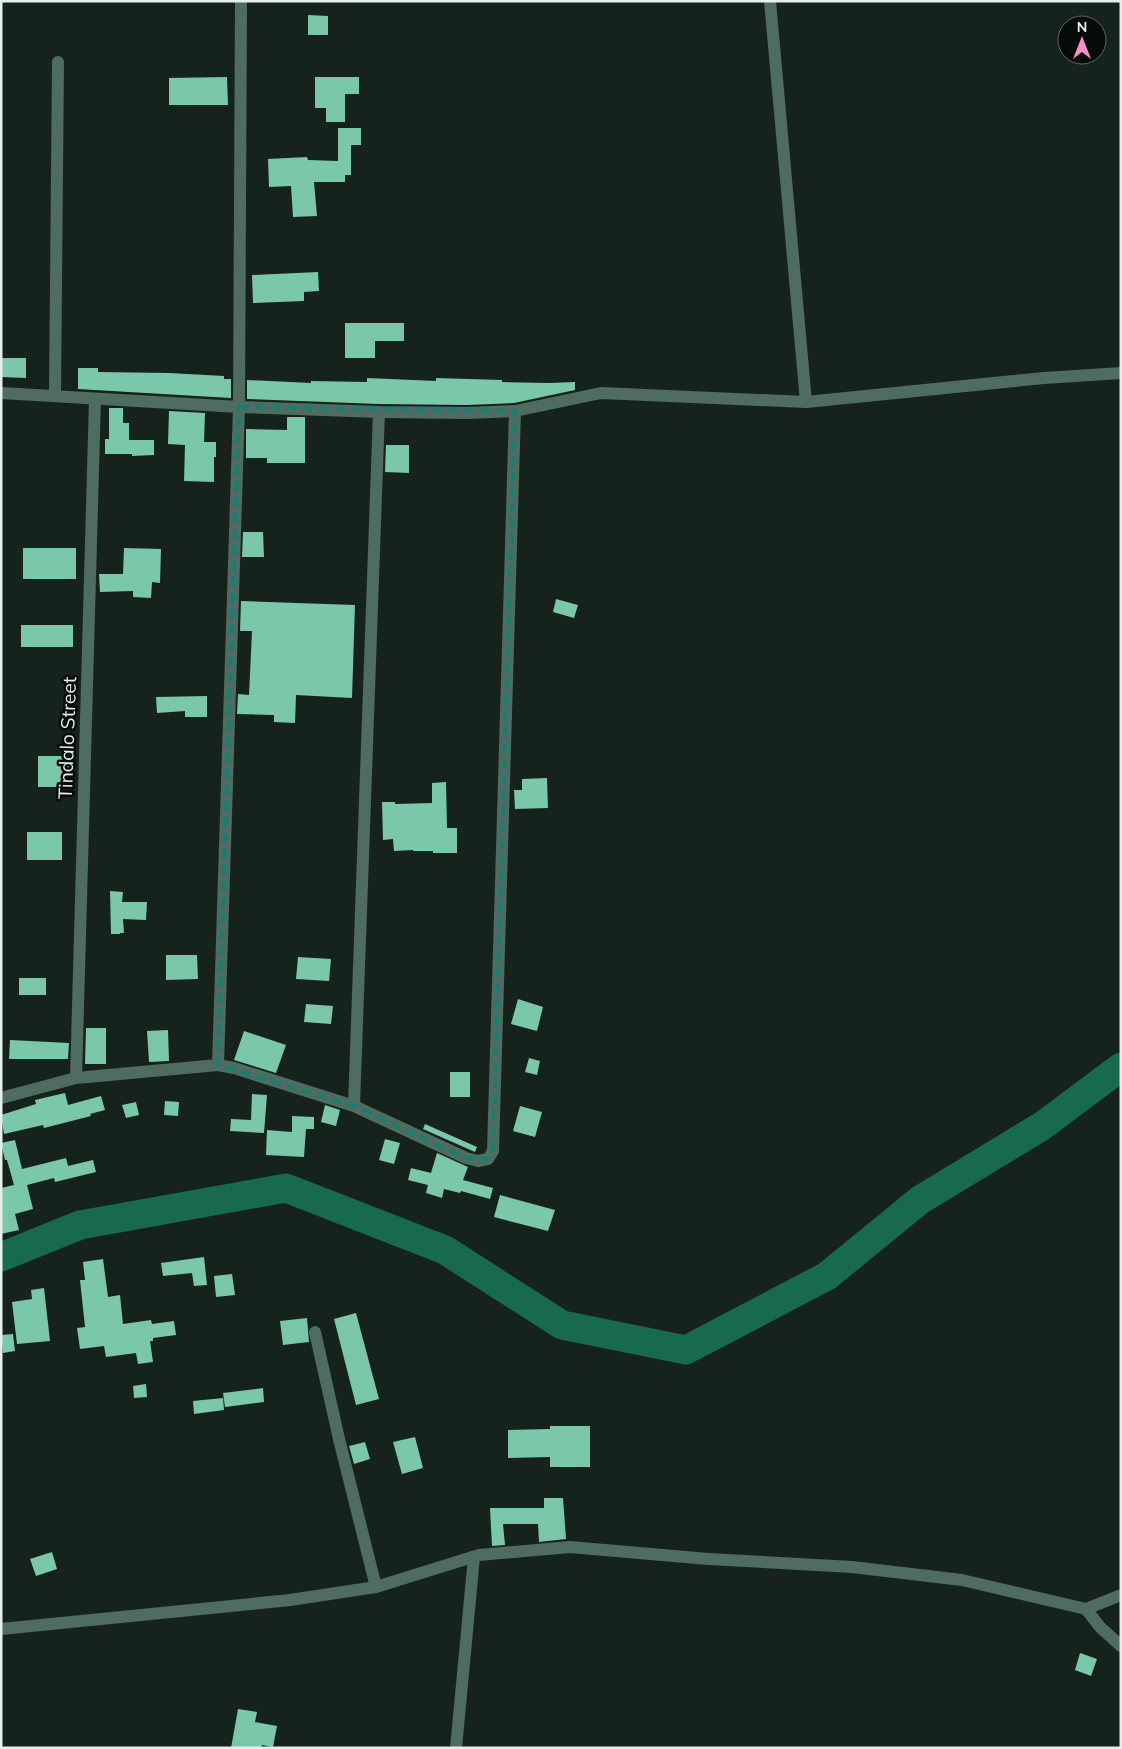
<svg xmlns="http://www.w3.org/2000/svg" width="1122" height="1749" viewBox="0 0 1122 1749" font-family="Mulish,sans-serif">
	<style>
		.lines { fill: none; stroke-linecap: round; stroke-linejoin: round }
		.river { stroke: #176a50; stroke-width: 29 }
		.building { fill: #7bc7a9 }
		.minor { stroke: #4f6c60; stroke-width: 12 }
		.tertiary { stroke: #4f6c60; stroke-width: 12 }
		.marked { fill: none; stroke: #1a7c74; stroke-width: 4; stroke-dasharray: 10 6; stroke-linejoin: round }
		.labels { text-anchor: middle; stroke-width: 5; stroke-linejoin: round; paint-order: stroke }
		.street-label { font-size: 19px; fill: #e6efeb; stroke: #060b08 }
	</style>
	<rect width="100%" height="100%" fill="#16231d"/>
	<g class="lines">
		<!-- river -->
		<path class="river" d="M1,1257L80,1225L286,1188L445,1250L562,1325L686,1350L827,1276L920,1200L1042,1126L1121,1067"/>
	</g>
	<!-- building -->
	<path class="building" d="M308,15L328,16V35H308Z
		M227,77L228,105H169V78Z
		M315,77H359V94H345V122H326V108H315Z
		M338,128H361V145H351V175H345V182H314L317,216L293,217L291,186L269,187L268,159L307,157L308,160L338,161Z
		M318,272L319,291L304,292V301L253,303L252,275Z
		M345,323H404V341H375V358H345Z
		M1,358H26V378L1,377Z
		M78,368H98V372L169,373L224,376V379H231V398L78,389Z
		M367,378L436,381V378L502,380V382L550,383L575,382V390L514,403L467,405L379,404L247,399V380L311,383V381L367,382Z
		M109,408H123V423H129V440H154V455L132,456V454H105V439H109Z
		M169,411L205,413L204,442H216V457H214V482L184,481L185,445L168,444Z
		M287,417H305V463H267V458H246V429L287,430Z
		M386,445H409V473L385,472Z
		M243,532H263L264,557H242Z
		M23,548H76V579H23Z
		M124,548L161,549L160,583L152,582L151,598L133,597V591L100,592L99,574H123Z
		M556,599L578,605L574,618L553,612Z
		M241,601L355,605L352,698L296,695L295,723L274,722V715L237,714L238,694L249,695L252,631H240Z
		M21,625H73V647H21Z
		M207,696V717H185V711L157,713L156,697Z
		M38,756H69V787H38Z
		M547,778L548,808L515,809L514,790H522V779Z
		M446,782L447,828H457V853H433V851H413V850L394,851L393,839L383,840L382,802H395V804L432,803V783Z
		M27,832H62V860H27Z
		M110,891L123,892L122,902H147L146,920L123,919L124,933H120V934H111Z
		M166,955H197L198,979L166,980Z
		M298,957L331,959L329,981L296,979Z
		M19,978H46V995H19Z
		M518,999L543,1007L537,1031L511,1024Z
		M306,1004L333,1006L331,1024L304,1022Z
		M86,1028H106V1064H85Z
		M168,1030L169,1061L149,1062L147,1031Z
		M244,1031L286,1045L276,1073L234,1060Z
		M10,1040L69,1043L68,1059H9Z
		M529,1058L540,1061L537,1075L525,1072Z
		M450,1072H470V1097H450Z
		M65,1093L68,1105L101,1096L105,1110L90,1114L91,1116L44,1128L43,1125L4,1134L1,1115L36,1104L35,1100Z
		M252,1094L267,1095L264,1133L230,1131L231,1119L251,1120Z
		M165,1101L179,1102L178,1116L164,1115Z
		M136,1102L139,1115L126,1118L122,1105Z
		M325,1105L340,1110L336,1126L321,1122Z
		M520,1106L542,1112L535,1137L513,1131Z
		M292,1116L314,1117V1129H306L304,1157L266,1155L267,1130L292,1132Z
		M425,1124L477,1147L475,1152L423,1129Z
		M385,1139L400,1143L394,1164L379,1160Z
		M15,1140L22,1169L66,1158L68,1166L93,1160L96,1172L55,1182L54,1178L27,1185L33,1209L15,1214L19,1230L1,1234V1188L14,1185L7,1160H5L1,1143Z
		M437,1153L468,1167L463,1180L493,1188L490,1199L461,1191L460,1193L444,1189L442,1198L426,1193L428,1185L408,1180L411,1168L431,1173Z
		M500,1195L555,1210L548,1231L494,1217Z
		M204,1257L207,1285L194,1286L192,1273L163,1276L161,1263Z
		M103,1259L108,1297L120,1295L123,1324L151,1320L152,1324L174,1321L176,1335L153,1338V1341H150L153,1362L138,1364L136,1353L106,1357L104,1346L80,1349L77,1328L85,1327L80,1280H85L83,1262Z
		M232,1274L235,1295L216,1297L214,1276Z
		M44,1288L50,1341L17,1344L12,1302L32,1299L31,1290Z
		M356,1313L379,1399L356,1405L334,1319Z
		M307,1318L309,1342L283,1345L280,1321Z
		M13,1334L15,1351L3,1353L1,1335Z
		M146,1384L147,1397L134,1398L133,1386Z
		M263,1388L264,1402L225,1407L223,1393Z
		M223,1398L224,1410L194,1414L193,1401Z
		M550,1426H590V1467H550V1457L508,1458V1430L550,1429Z
		M415,1437L423,1468L402,1474L393,1442Z
		M365,1442L370,1459L354,1464L349,1446Z
		M544,1498H563L566,1539L539,1542L538,1524H503L505,1545L492,1546L490,1508H544Z
		M52,1552L57,1569L36,1576L30,1559Z
		M1080,1653L1097,1659L1091,1676L1075,1670Z
		M238,1709L257,1712L255,1722L277,1726L273,1747L262,1745L261,1748H231Z"/>
	<g class="lines">
		<!-- minor -->
		<path class="minor" d="M770,1L806,402
			M55,395L58,62
			M218,1065L239,407L241,1
			M76,1078L95,399
			M1,1098L76,1078L218,1065L234,1068L354,1106L466,1158L478,1161L488,1159L493,1151L515,411
			M354,1106L379,412
			M315,1332L339,1439L376,1587
			M456,1748L474,1557"/>
		<!-- tertiary -->
		<path class="tertiary" d="M1,393L239,407L379,412L467,413L515,411L601,393L806,402L1044,378L1121,373
			M1086,1609L1100,1627L1121,1646
			M1,1629L290,1600L376,1587L479,1555L570,1547L708,1559L852,1567L962,1580L1086,1609L1121,1595"/>
	</g>
	<!-- marked area -->
	<path class="marked" d="M239,407L515,411L493,1151L488,1159L466,1158L354,1106L218,1065Z"/>
	<g class="labels">
		<!-- street labels -->
		<g class="street-label">
			<text transform="translate(67 738) rotate(-88)" y="7">Tindalo Street</text>
		</g>
	</g>
	<!-- border -->
	<rect width="1122" height="1749" fill="none" stroke="#e6efeb" stroke-width="5"/>
	<!-- north arrow -->
	<g transform="translate(1082 40)"><circle r="24" fill="#060b08" stroke="#606663"/>
	<path d="M0-4L9 19L0 12L-9 19Z" fill="#f98fc9"/>
	<text y="-8" font-size="14" font-weight="bold" text-anchor="middle" fill="#e6efeb">N</text>
	</g>
</svg>
